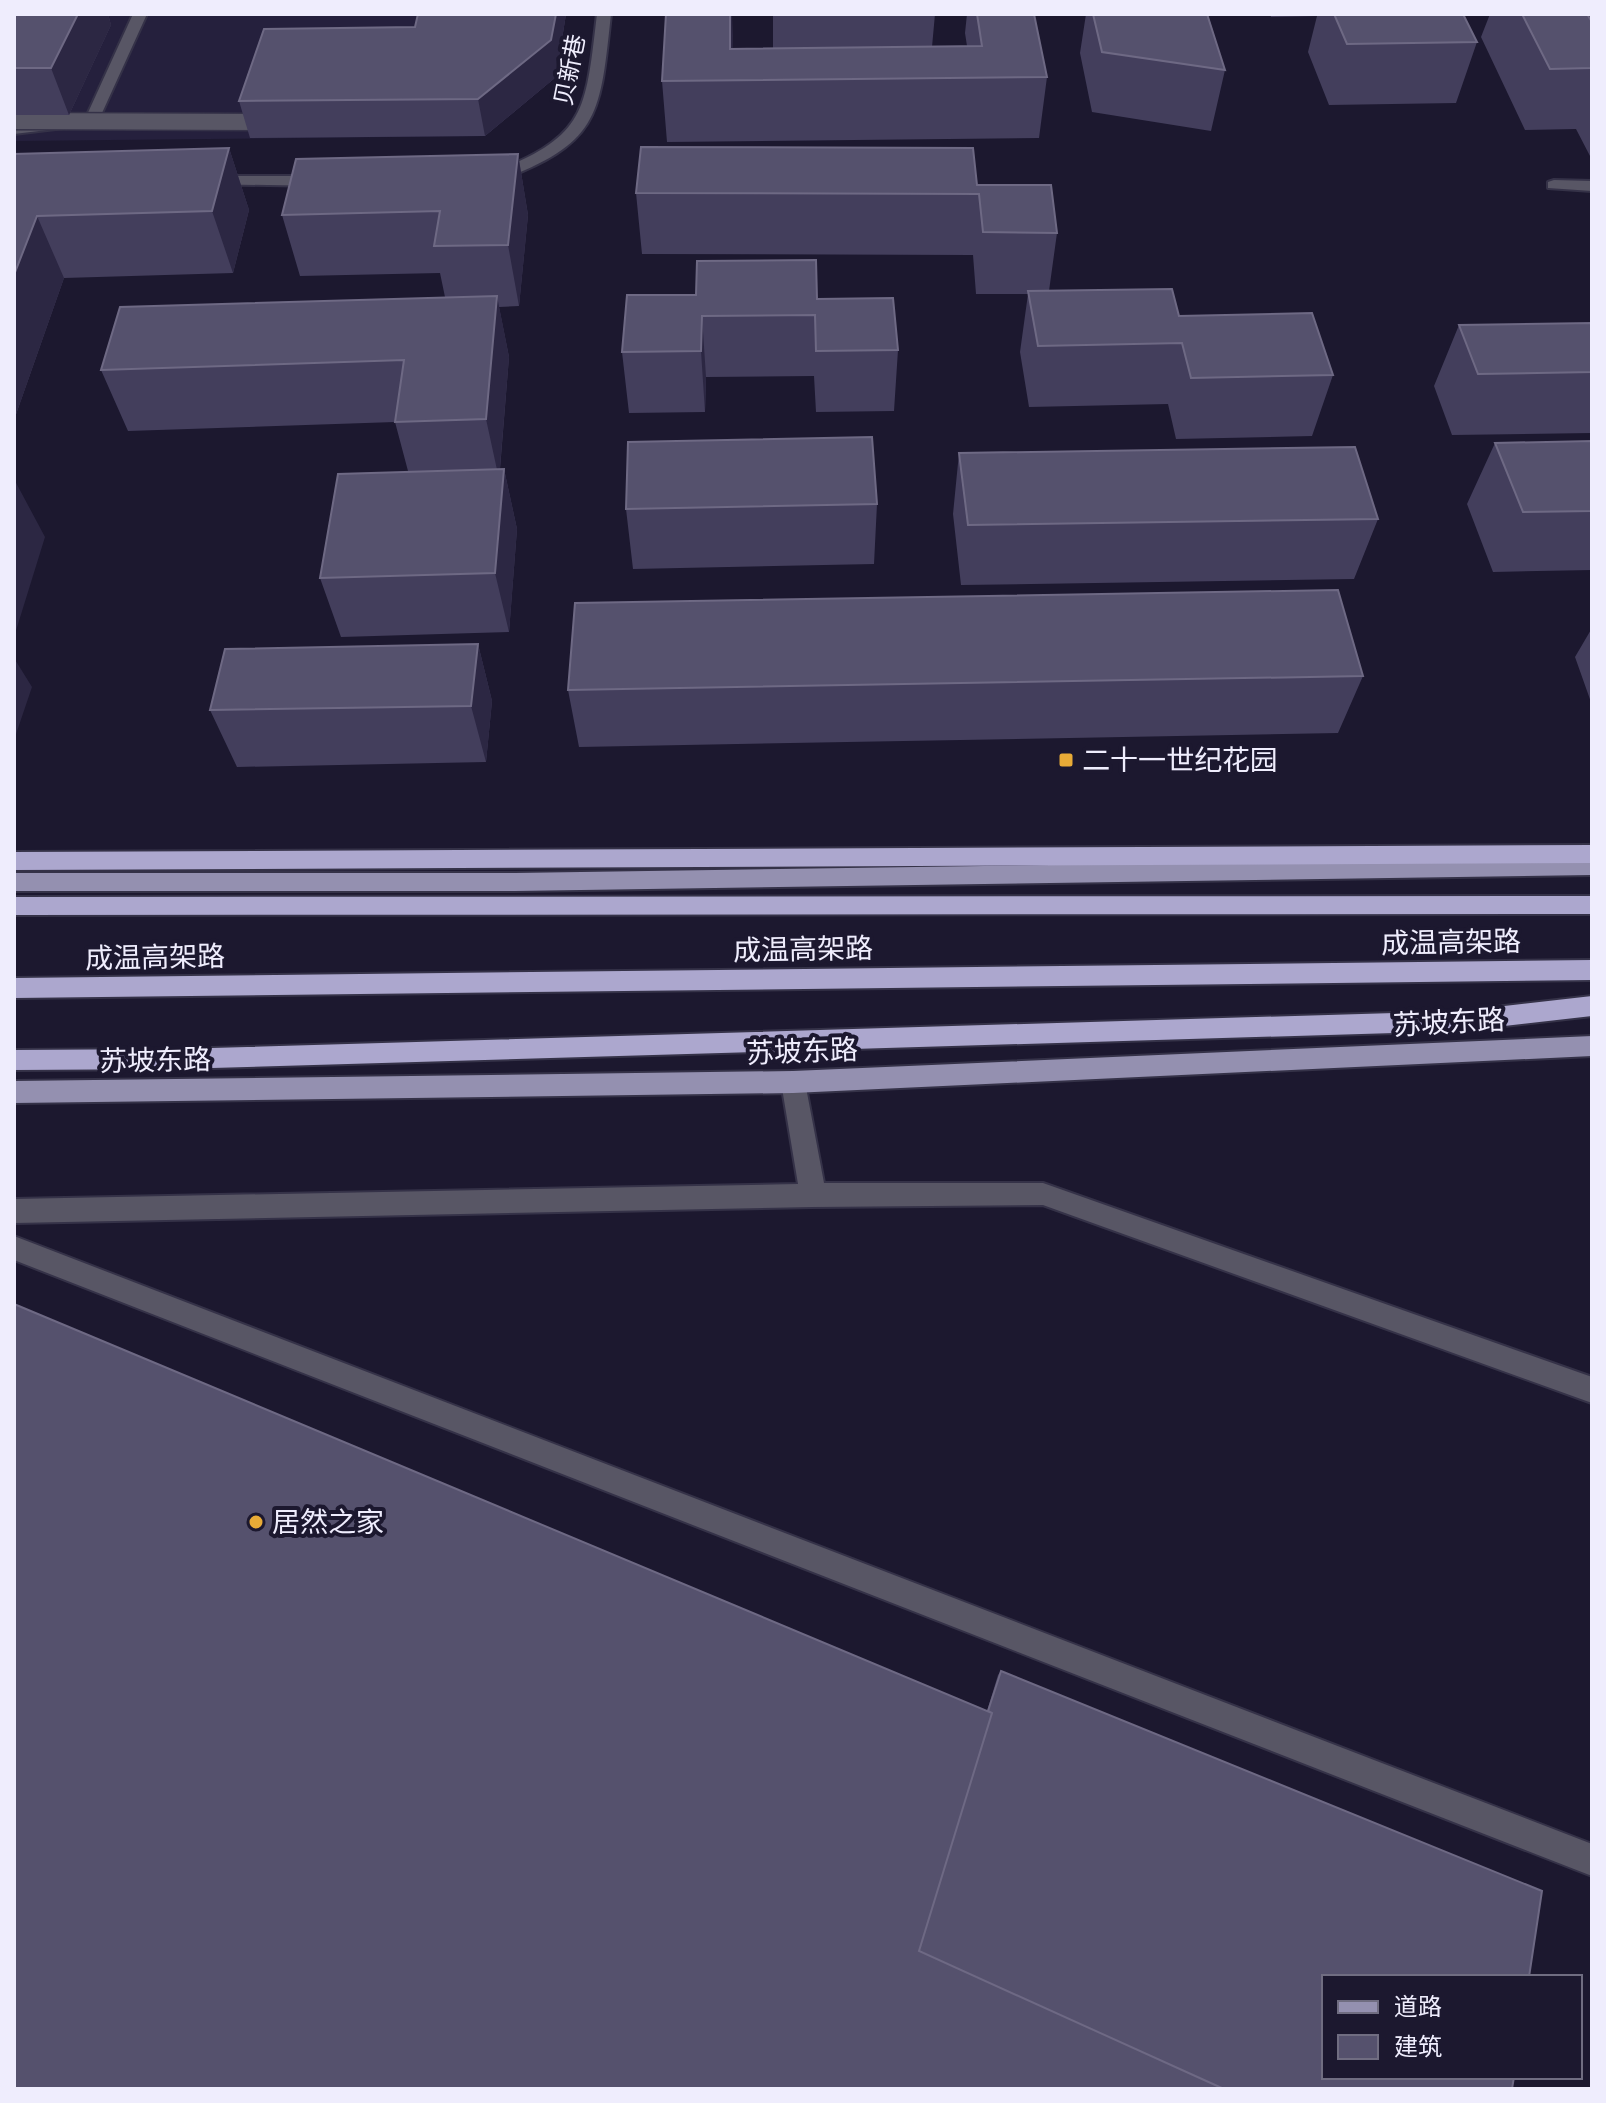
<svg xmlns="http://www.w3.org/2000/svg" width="1606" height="2103" viewBox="0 0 1606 2103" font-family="'Crimson Pro','Noto Sans SC',serif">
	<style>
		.built { fill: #25203d }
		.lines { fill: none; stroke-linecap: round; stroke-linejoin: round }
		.lane-casing { stroke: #353248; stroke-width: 4 }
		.street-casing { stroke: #353248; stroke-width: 4 }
		.primary-casing { stroke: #353248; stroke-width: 4 }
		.highway-casing { stroke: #353248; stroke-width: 4 }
		.lane { fill: #585665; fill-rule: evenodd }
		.street { fill: #585665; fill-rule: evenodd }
		.primary { fill: #9490b0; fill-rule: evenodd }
		.highway { fill: #aca7ce; fill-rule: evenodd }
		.street-bridge-casing { stroke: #353248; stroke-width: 19; stroke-linecap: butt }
		.street-bridge { stroke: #585665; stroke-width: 16 }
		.wall { fill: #433e5c }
		.shaded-wall { fill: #2c2743 }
		.building { fill: #55516d; stroke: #6e6984; stroke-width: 2 }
		.poi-dot { fill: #e8ab37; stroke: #1c182f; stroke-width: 3 }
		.labels { text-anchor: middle; stroke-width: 8; stroke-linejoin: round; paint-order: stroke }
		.far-street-label { font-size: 24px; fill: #efedfd; stroke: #1c182f }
		.poi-label { font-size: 28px; fill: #efedfd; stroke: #1c182f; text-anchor: start }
		.street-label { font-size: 28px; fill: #efedfd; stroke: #1c182f }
	</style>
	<rect width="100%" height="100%" fill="#1c182f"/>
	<!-- built -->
	<path class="built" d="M14,14H566L556,77L485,136L14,141Z"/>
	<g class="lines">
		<!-- lane casing -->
		<g class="lane-casing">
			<path id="lane" d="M793,1071L802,1075L805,1082L824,1183H1043L1592,1377V1403L1043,1205L813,1207L14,1223V1199L798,1184L781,1082L784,1075Z
				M14,1236L1592,1844V1876L14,1260Z"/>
		</g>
		<!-- street casing -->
		<g class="street-casing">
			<path id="street" d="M133,14H147L97,124L14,134V124L86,117Z
				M597,14H611C600,116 600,143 498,181H486V175C587,137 585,114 597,14Z
				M208,176H324L332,181L324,186L202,184L200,181Z
				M1554,180L1592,181V191L1548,188V182Z"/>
		</g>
		<!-- primary casing -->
		<g class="primary-casing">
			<path id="primary" d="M1592,857V875L515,891H14V873H515Z
				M1592,1036V1056L793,1093L14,1103V1081L793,1071Z"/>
		</g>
		<!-- highway casing -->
		<g class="highway-casing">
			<path id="highway" d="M1592,845V863L14,870V852Z
				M1592,896V914L14,915V897Z
				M1592,960V980L14,998V978Z
				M1592,996V1016L1461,1031L177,1069L14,1070V1050L177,1049L1461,1011Z"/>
		</g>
		<!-- lane -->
		<use href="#lane" class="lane"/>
		<!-- street -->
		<use href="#street" class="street"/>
		<!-- primary -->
		<use href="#primary" class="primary"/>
		<!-- highway -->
		<use href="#highway" class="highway"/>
		<!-- street-bridge casing -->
		<g class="street-bridge-casing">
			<path id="street-bridge" d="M14,121L256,122"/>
		</g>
		<!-- street-bridge -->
		<use href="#street-bridge" class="street-bridge"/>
	</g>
	<!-- wall -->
	<path class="wall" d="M14,14H108L111,25L69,115H14Z
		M418,14H566L556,77L485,136L250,138L239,101L415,27Z
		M773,14H935L932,47L967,46L965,33L967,14H1034L1047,77L1039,138L667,142L662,81L733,49L773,48Z
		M1086,14H1214L1213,15H1208L1225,70L1211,131L1092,112L1080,53Z
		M1270,14H1463L1477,42L1456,103L1329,105L1308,52L1317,16L1271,17Z
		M1490,14H1587L1592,22V156H1590L1576,129L1525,130L1481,37Z
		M229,148L249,210L233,273L64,278L14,420V154Z
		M518,154L528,215L519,306L499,307L509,357L500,469H504L517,529L509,632L341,637L320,578L408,471L395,422L128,431L101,370L445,297L440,273L300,276L282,215Z
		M977,185L1057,233L1049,291L1179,316L1333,375L1312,436L1176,439L1168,404L1029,407L1020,352L1028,294H976L973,255L642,254L636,193Z
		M627,295L817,299L898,350L894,411L816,412L814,376L706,377L705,412L629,413L622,352Z
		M1592,323V433L1452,435L1434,386L1459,325Z
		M1592,441V570L1493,572L1467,504L1495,443Z
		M959,453L1378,519L1354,579L961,585L953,514Z
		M877,504L874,564L633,569L626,509Z
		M1592,628V705L1575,657Z
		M478,644L492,701L486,762L237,767L210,710Z
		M1363,676L1338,733L579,747L568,690Z
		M1001,1671L1512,2089L987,1711L998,1675Z"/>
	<!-- shaded-wall -->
	<path class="shaded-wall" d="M78,14H108L111,25L69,115L51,68Z
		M556,14H566L556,77L485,136L478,99Z
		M730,14H732L733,36L732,81L730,49Z
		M229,148L249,210L233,273L212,211Z
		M518,154L528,215L519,306L508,245Z
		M37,216L64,278L14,420V275Z
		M497,296L509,357L499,479L486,419Z
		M702,316L706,377L705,412L701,351Z
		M504,469L517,529L509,632L495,573Z
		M14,479L45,537L14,637Z
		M478,644L492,701L486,762L471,706Z
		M14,658L32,687L14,740Z"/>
	<!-- building -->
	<path class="building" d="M14,14H78L51,68H14Z
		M418,14H556L551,40L478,99L239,101L264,29L415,27Z
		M666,14H730V49L982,46L977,14H1034L1047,77L662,81Z
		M773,14H840L773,15Z
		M1093,14H1207L1225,70L1102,52Z
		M1334,14H1463L1477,42L1347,44Z
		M1522,14H1587L1592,22V68L1550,69Z
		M641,147L973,148L977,185H1051L1057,233L983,232L979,194L636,193Z
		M229,148L212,211L37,216L14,275V154Z
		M518,154L508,245L434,246L440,211L282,215L296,159Z
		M816,260L817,299L893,298L898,350L816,351L815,315L702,316L701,351L622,352L627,295H696L697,261Z
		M1172,289L1179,316L1312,313L1333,375L1191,378L1182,343L1038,346L1028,291Z
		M497,296L486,419L395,422L404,360L101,370L120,307Z
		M1592,323V372L1478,374L1459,325Z
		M872,437L877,504L626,509L628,442Z
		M1592,441V511L1523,512L1495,443Z
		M1355,447L1378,519L968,525L959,453Z
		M504,469L495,573L320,578L338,474Z
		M1338,590L1363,676L568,690L575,603Z
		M478,644L471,706L210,710L225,649Z
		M14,1304L992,1713L919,1951L1224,2089H14Z
		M1001,1671L1542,1891L1529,1977H1324V2077H1514L1512,2089H1224L919,1951L992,1713L988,1711Z"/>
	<!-- markers -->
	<g class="poi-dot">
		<rect x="1058" y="752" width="16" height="16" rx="4"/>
		<circle cx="256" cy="1522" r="8"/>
	</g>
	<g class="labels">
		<!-- far-street labels -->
		<g class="far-street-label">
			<text transform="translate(570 70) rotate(-79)" y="8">贝新巷</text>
		</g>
		<!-- poi labels -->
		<g class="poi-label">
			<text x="1082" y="770">二十一世纪花园</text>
			<text x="272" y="1532">居然之家</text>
		</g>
		<!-- street labels -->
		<g class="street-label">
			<text transform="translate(1451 942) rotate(-1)" y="10">成温高架路</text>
			<text transform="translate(803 949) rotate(-1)" y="10">成温高架路</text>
			<text transform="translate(155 957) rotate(-1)" y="10">成温高架路</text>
			<text transform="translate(1449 1022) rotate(-3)" y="10">苏坡东路</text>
			<text transform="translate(802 1051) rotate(-2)" y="10">苏坡东路</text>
			<text transform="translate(155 1060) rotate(-1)" y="10">苏坡东路</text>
		</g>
	</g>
	<!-- border -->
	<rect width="1606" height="2103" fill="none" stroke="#efedfd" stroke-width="32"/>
	<!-- legend -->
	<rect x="1322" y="1975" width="260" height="104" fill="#1c182f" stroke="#706d81" stroke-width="2"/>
	<rect x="1338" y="2001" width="40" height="12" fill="#9490b0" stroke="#706d81" stroke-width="2"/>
	<text x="1394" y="2015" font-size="24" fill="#efedfd">道路</text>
	<rect x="1338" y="2035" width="40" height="24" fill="#55516d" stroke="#706d81" stroke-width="2"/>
	<text x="1394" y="2055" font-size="24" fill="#efedfd">建筑</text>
</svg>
